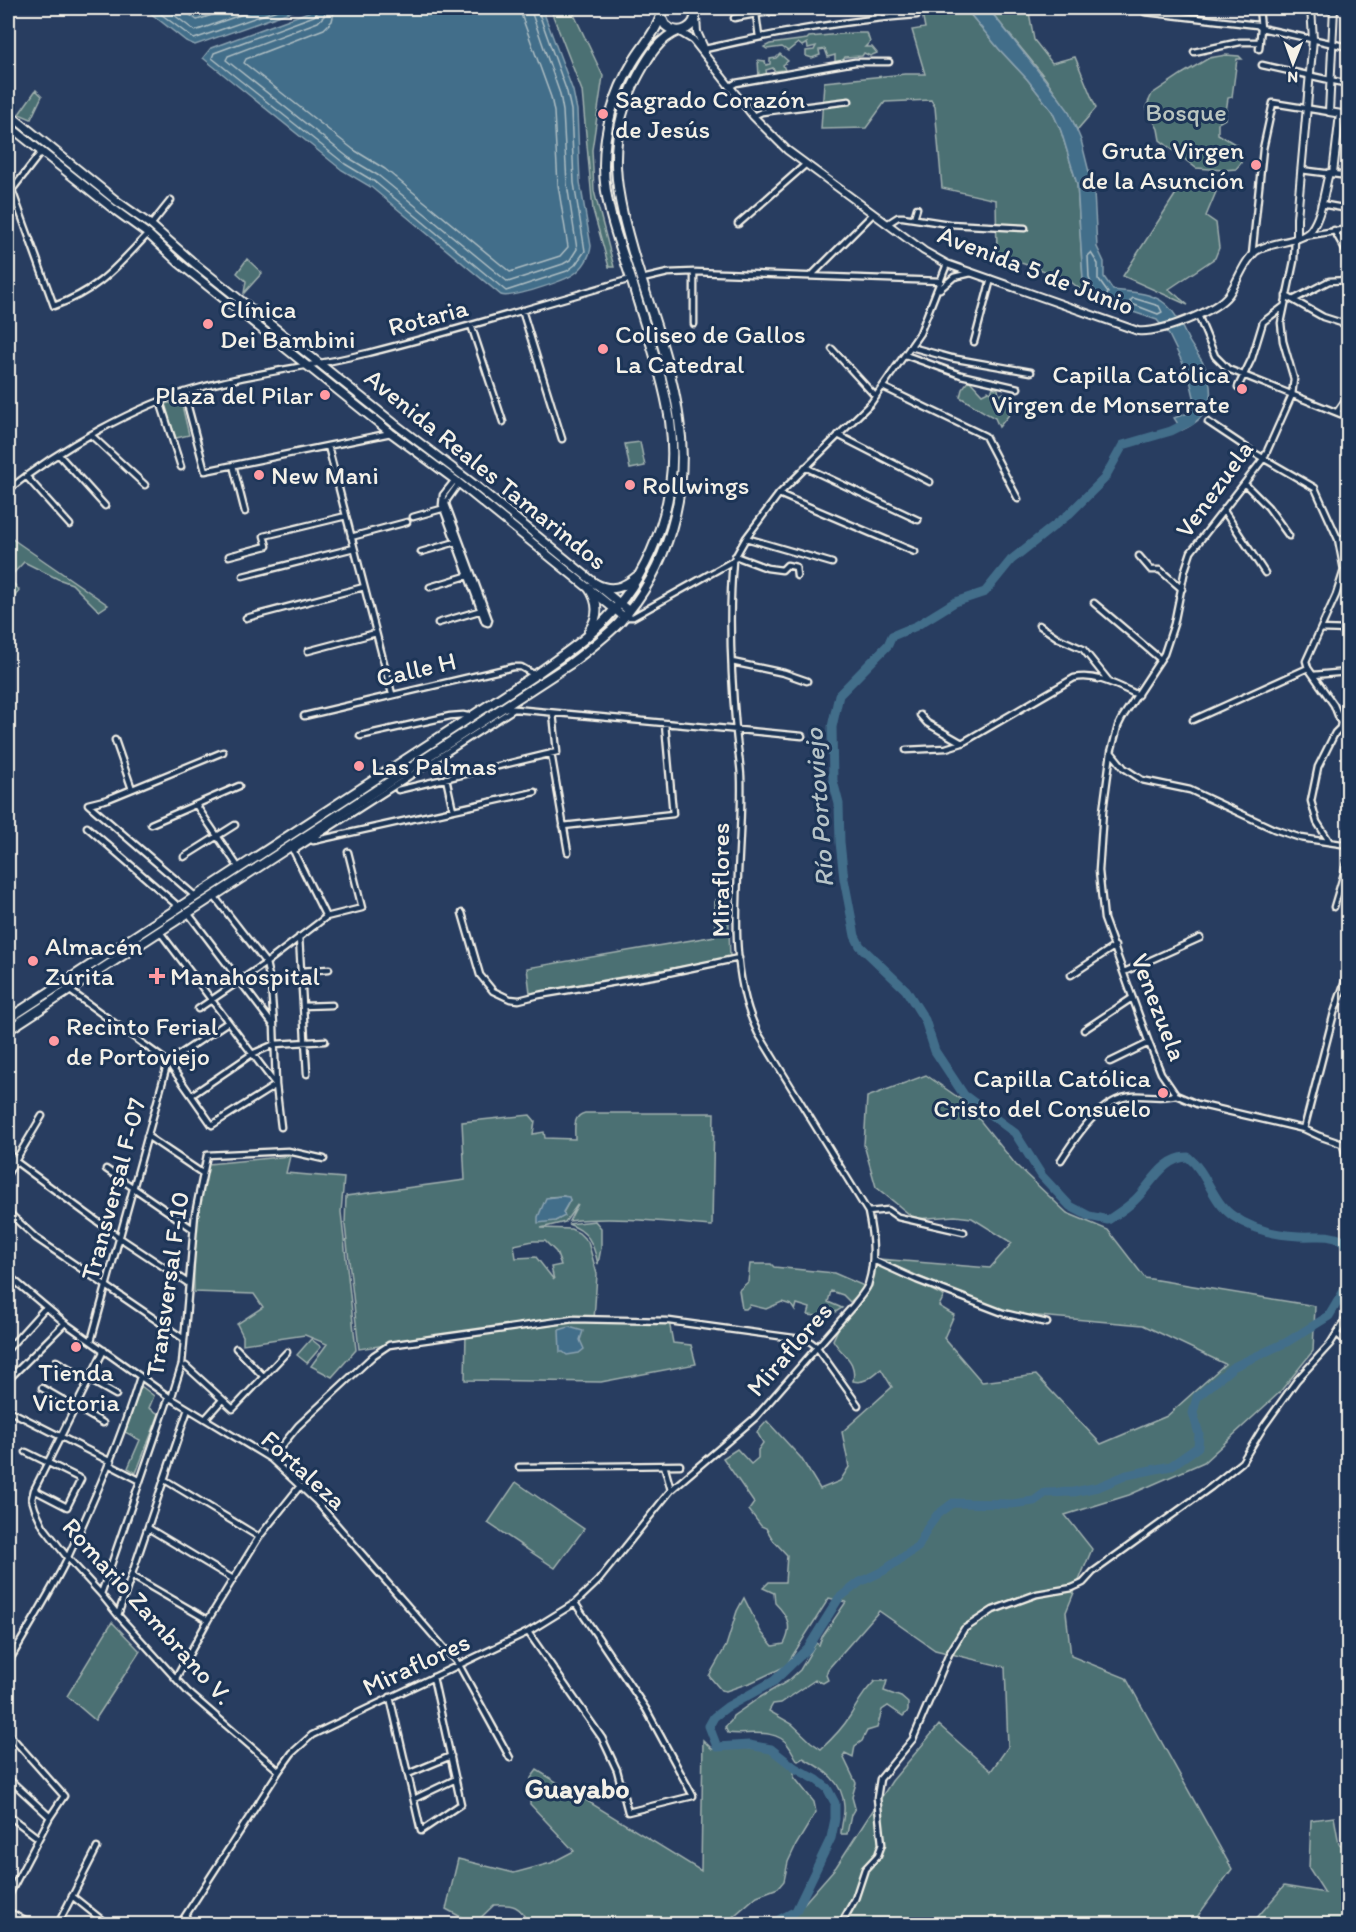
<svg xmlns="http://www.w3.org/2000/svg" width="1356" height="1932" viewBox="0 0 1356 1932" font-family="Itim,sans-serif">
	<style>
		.green { fill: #4c7073; stroke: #a0b0ae; stroke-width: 1.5; fill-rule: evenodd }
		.water { fill: #436e8a; stroke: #8aa2b0; stroke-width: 1.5 }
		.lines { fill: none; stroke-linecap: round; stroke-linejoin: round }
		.shore { stroke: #adbdc2; stroke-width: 1.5 }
		.river { stroke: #436e8a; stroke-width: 9 }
		.minor-casing { stroke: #f4f1e8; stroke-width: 9 }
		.tertiary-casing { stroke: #f4f1e8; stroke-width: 10 }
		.secondary-casing { stroke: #f4f1e8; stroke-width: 11 }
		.primary-casing { stroke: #f4f1e8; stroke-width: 12 }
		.minor { stroke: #1d3557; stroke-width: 4.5 }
		.tertiary { stroke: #1d3557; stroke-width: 6 }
		.secondary { stroke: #1d3557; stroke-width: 7 }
		.primary { stroke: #1d3557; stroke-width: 8 }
		.poi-dot { fill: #ff9aa2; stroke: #1d3557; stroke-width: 2 }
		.labels { text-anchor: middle; stroke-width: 6; stroke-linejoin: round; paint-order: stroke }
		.poi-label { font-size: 26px; fill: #f4f1e8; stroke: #1d3557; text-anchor: start }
		.park-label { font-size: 26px; fill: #b9c4bf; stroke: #1d3557 }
		.street-label { font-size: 26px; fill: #f4f1e8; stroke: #1d3557 }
		.water-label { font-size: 27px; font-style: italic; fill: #b6c3c7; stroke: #1d3557 }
		.quarter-label { font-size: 28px; font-weight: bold; fill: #f4f1e8; stroke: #1d3557 }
	</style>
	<rect width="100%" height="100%" fill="#283d60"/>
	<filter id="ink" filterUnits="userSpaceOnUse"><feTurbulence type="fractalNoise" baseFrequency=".0167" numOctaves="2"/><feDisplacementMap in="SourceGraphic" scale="12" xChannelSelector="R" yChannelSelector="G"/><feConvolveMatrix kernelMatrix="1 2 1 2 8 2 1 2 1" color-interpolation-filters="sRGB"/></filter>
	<g filter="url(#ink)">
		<!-- green -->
		<path class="green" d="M550,8H571L603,76L592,150L594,191L614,267H609L593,210L582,91Z
			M921,8H965L999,49L1027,79L1052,111L1061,131L1077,184L1083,279L1091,298L1066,278L997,255L996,200L942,188L935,107L931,100L885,102L866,128L821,129L824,82L905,74H925L912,30L925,28Z
			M988,8H1052L1029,12L1034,40L1052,63L1075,57L1096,108L1077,130C1056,84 1018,47 988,8Z
			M852,33H867L870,42L865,47H872L877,53L870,56L864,53L862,56L845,57L842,62H835V55L828,57L825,49L819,50L820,55L812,58L806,56V51L814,50L816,46L808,48L807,43L802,46L798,43L788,51L782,47L767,49L764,47L770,44L807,39L809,37Z
			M780,54L788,61L783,65L785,70L774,71L773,68L766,70L767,76L759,77L758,60L765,61L766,65L770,64V59L776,58Z
			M1226,55L1239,56L1242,59H1237L1232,97L1228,98L1225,119L1218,123V134L1240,147L1241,163L1236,169L1224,170L1196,168L1160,140L1158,129L1146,107L1152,94L1182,74L1209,58Z
			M36,90L42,96L31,119L19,114Z
			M1184,181L1216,192L1206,216L1216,223L1219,248L1215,258L1169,289L1188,305L1123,276Z
			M247,259L262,273L244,293L246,281L237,273Z
			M969,380L982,394L988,391L991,393L993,387L998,389L999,395L1004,393L1015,397L1017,405L999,427L995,418C982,412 972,404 960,397L962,389Z
			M181,401L189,435L176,438L164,404Z
			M640,442L645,466L630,469L625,444Z
			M8,536L108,605L99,611L72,584L58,579L24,562L9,578L19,590L12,601L8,597Z
			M728,898L730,958L530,993L527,968L715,936V900Z
			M926,1075L966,1103L1016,1165L1067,1213L1108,1230L1145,1278L1315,1306L1313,1351L1279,1393L1204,1462L1129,1495L1065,1515L1092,1549L1066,1612L1071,1656L1126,1678L1232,1869L1192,1924H786L836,1867L892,1781L939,1725L991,1771L1008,1747L1005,1667L935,1650L879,1611L828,1669L826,1675L828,1680L823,1683L815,1680L781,1703L773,1704L769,1711L792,1724L811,1742L821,1749C832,1739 842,1729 850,1716C858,1703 863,1692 875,1681H887L884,1691L901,1697L908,1703V1711L903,1716L888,1706L882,1710L877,1728L867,1731L862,1741L855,1746L853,1757L845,1753L843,1756L856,1783L852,1797L855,1808L851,1815L847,1834H841C841,1825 845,1815 844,1806C843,1781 823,1769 803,1758L798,1761C794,1756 792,1750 788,1745C775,1727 746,1736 728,1733L725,1727L731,1721L733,1716L759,1698L788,1681L800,1670L816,1643L819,1645L822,1637L846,1602L829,1598L786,1666L752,1682L726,1691L721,1690L709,1676L726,1646L737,1611L744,1598L761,1632L773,1646L784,1644C793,1627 788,1616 775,1603L774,1593L763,1588L769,1582H785L787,1555L773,1540L766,1528L761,1526L749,1510L754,1503L723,1458L737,1449L751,1464L758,1458V1450L763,1443L757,1432L767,1421L801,1458L820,1489L840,1481L849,1467L842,1432L892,1387L881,1369C872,1376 865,1384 853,1381C857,1359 842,1356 833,1340L840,1325L872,1286L875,1268L879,1265L944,1296L939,1306L954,1315L944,1338L982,1382L1036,1375L1101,1444L1167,1416L1225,1364L1143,1325L1003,1313L879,1259L990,1268L1012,1243L972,1218L955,1216L915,1219L876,1187L864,1145L867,1097Z
			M585,1113H714L712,1226C664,1222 617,1216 569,1221L578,1204L565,1222L541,1228L571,1229L579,1233L588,1242L597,1274L594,1320L669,1321L673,1343L691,1345L696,1364L601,1382L465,1380L466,1333L359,1349L345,1225L346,1196L465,1180L462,1122L530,1115L535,1121L533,1134L544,1132L545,1138L575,1139C575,1129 572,1116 585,1113ZM564,1196L570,1200L563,1213L564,1216L555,1221L550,1197ZM533,1241H545L556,1252L561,1265L551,1267L554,1280L536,1257L516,1258L514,1245Z
			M290,1156L286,1173L344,1178L341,1212L356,1350L332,1377L311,1366L327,1344L305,1335L243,1344V1336L237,1324L263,1307L254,1294L194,1292C193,1249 195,1205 208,1164Z
			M595,1221L601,1228V1248L598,1264C593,1242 588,1231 568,1224Z
			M750,1264H771L774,1267L834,1273L864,1286V1289L850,1302L843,1295L831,1291L828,1302L842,1308L828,1317L808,1315L810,1308L797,1304L795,1311L791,1305L782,1302L766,1309L750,1305L746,1309H742L739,1290L748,1282Z
			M311,1339L321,1347L307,1363L297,1355Z
			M141,1386L154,1396L149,1408L159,1414L136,1473L128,1468L140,1440L125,1432Z
			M516,1482L584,1529L555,1568L488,1523Z
			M112,1622L140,1651L95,1720L67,1696Z
			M703,1740L712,1749L746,1748L770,1751L794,1771V1777L814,1802L816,1812L796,1845L788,1862L784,1881L778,1888L757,1896L729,1920L719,1923L712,1920L707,1924H527C522,1905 512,1904 494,1905L474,1924L446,1909L458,1859L514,1873L551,1863L574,1851L530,1804L531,1778L537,1770L701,1871Z
			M1334,1817L1339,1844L1348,1848V1924H1254L1256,1919L1284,1886L1325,1893L1309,1868L1311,1820Z"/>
		<!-- water -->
		<path class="water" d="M144,8H301L195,45L186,41Z
			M319,8H542L573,91L577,110L580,182L591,246C590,257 583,268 574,274C564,281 511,299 501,295L371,187L342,170L203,58L211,48Z
			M965,8H988L1054,91L1068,110L1081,140L1094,192L1097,247L1104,262V277L1113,290C1129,292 1150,292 1163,302C1176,311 1182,328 1189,341C1194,350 1202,359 1206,369C1216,399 1210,417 1182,430L1174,418L1191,412L1195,401L1189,376L1169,335L1157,320L1091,298L1083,279L1077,184L1061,131L1052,111L1027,79L999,49Z
			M562,1196L569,1197L570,1200L563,1212L565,1216L555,1221L538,1223V1217L546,1198Z
			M569,1327L583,1331L580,1340L584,1349L579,1353L567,1355L563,1352H560L559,1330Z"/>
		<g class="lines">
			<!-- shore -->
			<path class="shore" d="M153,8L194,39L283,8
				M165,8L195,31L260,8
				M180,8L197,20L233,8
				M318,8V12L314,16L214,53L212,58L345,164L375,182L506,291L567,271L575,265L585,251L574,183L571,110L567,92L537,8
				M326,8L324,16L318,22L228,56L226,60L349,158L379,176L508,282L563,264L570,260L577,249L567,184L563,111L560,94L530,8
				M335,8L332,21L324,29L246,59L244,63L354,150L385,169L510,272L560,256L568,247L558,185L554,112L551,97L522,17L521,8
				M1091,253L1098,264V279L1108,293L1106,297L1095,293L1089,278L1088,256Z
				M1133,298L1159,306L1162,312L1158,314L1132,304L1130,301Z"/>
			<!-- river -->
			<path class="river" d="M1191,421L1171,431L1123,445L1104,479L1069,514L1011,560L985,592L955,602L916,626L892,636L888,645L839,695L832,727L833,781L839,804L840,842L844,879L855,936L860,946L906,990L925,1020L935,1051L964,1095L1015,1133L1042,1176L1070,1206L1089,1216L1108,1220C1117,1214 1127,1208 1135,1200C1151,1185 1163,1157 1188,1157C1207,1172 1212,1202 1233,1216C1253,1230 1275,1235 1299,1236C1318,1237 1325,1233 1344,1241L1348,1251
				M771,1924L796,1911L831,1838L835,1819V1803L827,1788L817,1780L795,1768L771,1749L749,1745L717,1747L709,1726L714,1717L727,1707L774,1681L808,1648L839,1598L860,1582L883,1571L918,1547L927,1529L937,1515L953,1503L1012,1504L1034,1501L1045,1493L1074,1492L1098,1487L1127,1475L1171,1466L1198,1447L1199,1434L1193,1413L1197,1397L1233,1367L1287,1342L1329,1316L1348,1284"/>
			<!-- minor casing -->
			<g class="minor-casing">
				<path id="minor" d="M878,8L879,17
					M1259,8L1261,28L1259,49
					M1145,12L1257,25L1261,28L1348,47
					M734,18L756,14
					M759,37L756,14L798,8
					M705,49C775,33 846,20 917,15
					M1194,52L1240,42H1260
					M1262,65L1348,84
					M729,87L736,83L855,62H889
					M753,116L762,112L849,101
					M42,151L12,190L54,306C99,290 116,267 148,234
					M1301,170L1348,176
					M1321,204L1348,209
					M914,218L917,208
					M738,224L805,165
					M887,224L898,217H903L949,224L1025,228
					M151,225L171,200
					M1334,230L1348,255
					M1304,236L1348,229
					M1295,238L1294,261L1281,323L1283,341L1294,379L1292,395L1264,458L1191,552L1185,570L1174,624L1164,654L1122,718L1118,726L1111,752L1103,811L1099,871L1104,919L1149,1043L1161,1073L1176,1095L1197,1104L1304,1129L1319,1136L1348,1146
					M1252,255L1263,149L1273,103L1329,112
					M694,272V324
					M812,275L873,214
					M642,279L668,273L694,272L941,281
					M940,289L954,277L971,273
					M1286,296L1323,317L1348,325
					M1293,300L1329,281L1348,280
					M522,310L562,439
					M1198,315L1215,356L1228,369L1348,417
					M471,325L503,422
					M974,342L991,279
					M911,347L951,358L1031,372
					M832,349L876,397
					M905,355L961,375L1018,388
					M883,387L985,436L1018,499
					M1238,387L1252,358L1263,322L1283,307
					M184,392L205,471L391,433
					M160,401L181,467
					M1337,412L1348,396
					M1208,422L1256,454L1315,488L1338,539L1344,570L1336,595L1306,661L1308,668L1334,705L1341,723L1340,728L1335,733L1318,767L1311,801L1317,822L1329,841
					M838,435L930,482
					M92,436L145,485
					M328,446L392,694
					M59,455L105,506
					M233,465L245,512
					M805,467L918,520
					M26,476L70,525
					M455,480L443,495L442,505L485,622L488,623
					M459,483L447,500L446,504L489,620L488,623
					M1245,484L1268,507L1289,536
					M8,490C59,449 136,405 199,388C254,372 312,367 368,353C456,331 543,304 631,279
					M779,494L915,552
					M1224,511L1265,573
					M413,517L445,508
					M351,537L407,522
					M746,538L832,563
					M1338,539L1348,538
					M421,552L456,542
					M229,556L267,546L264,536L346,516
					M735,556L767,568L782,570L787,565L796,567L797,576
					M1139,556L1151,570H1160L1182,589
					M243,576L354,548
					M430,587L470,575
					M1094,603L1160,659
					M624,617H633L733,561L746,538L779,494L871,403L920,333L947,264
					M246,618L364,587
					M438,623L482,610
					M1039,625L1058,638L1083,649L1108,680
					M1321,629L1348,630
					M308,651L376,633
					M732,662L784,673L807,681
					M1313,675L1348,672
					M504,708L802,736
					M920,715L927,723L962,743
					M304,716L513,667H521L535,675
					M1193,720L1308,668
					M360,736L450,716L463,715L472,717
					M115,740L132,789
					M906,750L946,748L962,743L1074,678C1096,673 1118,686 1138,695
					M1111,752L1124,768L1142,780L1190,790L1274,829L1301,838L1348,845
					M551,753L568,852
					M446,778L453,810
					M398,790L557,752L553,713
					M196,805L239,868
					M151,824L239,786
					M563,826L673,814L665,724
					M87,827L179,907
					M313,841L535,792
					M293,850L326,917
					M293,851L514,709
					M184,857L235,825
					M195,896L88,804L108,799L223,752
					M214,896L266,963L271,985L274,1025
					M1334,907L1348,860
					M188,913L274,1026L276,1085L212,1125L168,1062L228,1022
					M462,913L480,975L493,991L510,999L519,1000L539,995L658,975L739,958
					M160,932L276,1085L281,1127
					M299,937L307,1074
					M301,971L329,969
					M1124,972L1200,938
					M1071,975L1115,946
					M69,990L168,1062L91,1341
					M303,1006L332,1005
					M198,1009L266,963L326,917L362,908L348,852
					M1084,1030L1132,998
					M1110,1062L1149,1043
					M192,1095L252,1054L275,1044L325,1041
					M1304,1129L1334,1013L1348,973
					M147,1136L202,1173
					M1343,1145L1348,1163
					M8,1152L15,1161L120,1238L188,1283
					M1061,1160C1077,1135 1101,1098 1133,1096C1148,1095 1161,1099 1176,1095
					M106,1169L193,1229
					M8,1173L42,1116
					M8,1212L36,1238L184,1339
					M868,1212L888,1210L898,1217L964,1232
					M873,1260L917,1280L1003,1313L1047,1323
					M8,1275L65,1323L169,1397L271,1459L316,1501L459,1665L510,1758
					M8,1289L14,1282
					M1337,1334L1348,1343
					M236,1348L264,1377
					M8,1349L45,1308
					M104,1350L34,1490L32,1499L35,1509L43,1526L67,1557L101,1594L118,1615L188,1692L279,1771
					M56,1361L116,1395
					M186,1366L233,1409L287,1352
					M8,1380L65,1323
					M42,1388L103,1423
					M10,1411L111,1462
					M205,1419L222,1400
					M26,1452L81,1479L67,1507L34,1490
					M271,1459L298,1426L374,1355L389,1345L573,1319L669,1321L808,1340L816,1346L858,1405
					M110,1465L139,1480
					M664,1465L671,1490
					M519,1467L680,1465
					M165,1480L259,1537
					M148,1528L233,1579
					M132,1576L208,1620
					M101,1594L169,1397L171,1399L182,1364L195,1214L207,1155L288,1151L324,1159
					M118,1615L188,1409
					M528,1632L602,1738L617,1770L628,1812L693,1796L646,1709L575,1603
					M11,1658C30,1625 51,1592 68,1557C95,1498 121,1439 140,1377
					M176,1678L208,1620L259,1537L300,1486
					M390,1697L421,1831L461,1804L433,1677
					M8,1733L64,1796L50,1817L8,1897
					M408,1774L451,1756
					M9,1779L50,1817
					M414,1799L456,1779
					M8,1815L38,1838
					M72,1896L102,1920
					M8,1911L30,1924
					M58,1924L97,1848
					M180,1924L279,1771L292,1753L312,1735L528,1632L575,1603L598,1581L671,1490L756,1417L854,1305C858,1299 865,1292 868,1285C876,1260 873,1236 868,1212L758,1033C721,959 744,856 741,776C740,760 737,745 736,730C731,674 728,617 733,561
					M841,1924L855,1899L865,1869L878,1855L882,1844L877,1798L880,1779L913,1739L949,1654L964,1629L993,1610L1037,1594L1072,1588L1083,1583L1093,1572L1211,1487L1242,1462L1264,1426L1297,1380L1330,1344L1348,1315"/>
			</g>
			<!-- tertiary casing -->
			<g class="tertiary-casing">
				<path id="tertiary" d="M1334,8L1329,112L1348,115
					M696,18L697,32L705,50
					M678,31L693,40L753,116L787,150L924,251L947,264L1138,331C1160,333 1216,312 1229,294C1238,281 1244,261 1256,251C1271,241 1301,243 1311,230C1322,215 1324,191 1329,173H1333L1340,114
					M1297,238V218L1313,39L1311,8"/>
			</g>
			<!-- secondary casing -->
			<g class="secondary-casing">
				<path id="secondary" d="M8,113L118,202L151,225L194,263L395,424L475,485L629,611
					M8,125L112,208L148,234L179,263L391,433L455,480L624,617"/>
			</g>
			<!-- primary casing -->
			<g class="primary-casing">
				<path id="primary" d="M662,8L661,16L665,25C679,38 699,27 695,8
					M596,584C611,592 623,588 636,577
					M589,631C599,616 599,603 589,588
					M8,1019L535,675C560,657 586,640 607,618C656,566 680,492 670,421C663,375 646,330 633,285C621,247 604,207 604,166C604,130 614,93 633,62C642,46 655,34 661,16
					M8,1030L570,664C587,651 604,638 619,623C668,569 690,492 679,420C672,367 652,314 636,263C616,194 602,141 639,74C648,58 659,38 678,31"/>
			</g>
			<!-- minor -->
			<use href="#minor" class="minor"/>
			<!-- tertiary -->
			<use href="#tertiary" class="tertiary"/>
			<!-- secondary -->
			<use href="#secondary" class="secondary"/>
			<!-- primary -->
			<use href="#primary" class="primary"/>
		</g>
	</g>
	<!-- markers -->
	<g class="poi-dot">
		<circle cx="603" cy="114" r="6"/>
		<circle cx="1256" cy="165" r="6"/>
		<circle cx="208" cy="324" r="6"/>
		<circle cx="603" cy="349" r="6"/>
		<circle cx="1242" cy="389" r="6"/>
		<circle cx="325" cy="395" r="6"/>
		<circle cx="259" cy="475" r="6"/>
		<circle cx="630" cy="485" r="6"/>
		<circle cx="359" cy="766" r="6"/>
		<circle cx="33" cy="961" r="6"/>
		<path d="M154 967h6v6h6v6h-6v6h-6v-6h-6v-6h6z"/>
		<circle cx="54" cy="1041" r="6"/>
		<circle cx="1163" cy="1093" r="6"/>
		<circle cx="76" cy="1347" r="6"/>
	</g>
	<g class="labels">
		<!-- poi labels -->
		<g class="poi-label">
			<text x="615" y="108">Sagrado Corazón<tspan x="615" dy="30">de Jesús</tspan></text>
			<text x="1244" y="159" text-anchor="end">Gruta Virgen<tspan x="1244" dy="30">de la Asunción</tspan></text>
			<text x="220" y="318">Clínica<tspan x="220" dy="30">Dei Bambini</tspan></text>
			<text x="615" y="343">Coliseo de Gallos<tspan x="615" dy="30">La Catedral</tspan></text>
			<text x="1230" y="383" text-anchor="end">Capilla Católica<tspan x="1230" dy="30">Virgen de Monserrate</tspan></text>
			<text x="313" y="404" text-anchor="end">Plaza del Pilar</text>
			<text x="271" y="484">New Mani</text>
			<text x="642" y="494">Rollwings</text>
			<text x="371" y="775">Las Palmas</text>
			<text x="45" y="955">Almacén<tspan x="45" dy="30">Zurita</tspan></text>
			<text x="170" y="985">Manahospital</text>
			<text x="66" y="1035">Recinto Ferial<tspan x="66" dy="30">de Portoviejo</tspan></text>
			<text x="1151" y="1087" text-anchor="end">Capilla Católica<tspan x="1151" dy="30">Cristo del Consuelo</tspan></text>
			<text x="76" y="1381" text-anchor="middle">Tienda<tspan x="76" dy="30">Victoria</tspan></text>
		</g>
		<!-- park labels -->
		<g class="park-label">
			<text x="1186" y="121">Bosque</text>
		</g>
		<!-- street labels -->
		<g class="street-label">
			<text transform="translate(1036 270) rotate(21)" y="9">Avenida 5 de Junio</text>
			<text transform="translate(428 317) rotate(-15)" y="9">Rotaria</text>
			<text transform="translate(486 469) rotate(39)" y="9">Avenida Reales Tamarindos</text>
			<text transform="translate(1214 489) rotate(-54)" y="9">Venezuela</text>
			<text transform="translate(416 669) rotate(-13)" y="9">Calle H</text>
			<text transform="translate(720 880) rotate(-90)" y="9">Miraflores</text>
			<text transform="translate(1159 1007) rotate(69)" y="9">Venezuela</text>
			<text transform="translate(113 1189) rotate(-75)" y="9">Transversal F-07</text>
			<text transform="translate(167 1284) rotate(-82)" y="9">Transversal F-10</text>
			<text transform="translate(789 1349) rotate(-49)" y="9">Miraflores</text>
			<text transform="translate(304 1470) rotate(42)" y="9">Fortaleza</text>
			<text transform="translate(148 1611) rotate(48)" y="9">Romario Zambrano V.</text>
			<text transform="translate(416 1664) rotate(-25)" y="9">Miraflores</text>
		</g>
		<!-- water labels -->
		<g class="water-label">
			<text transform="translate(819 808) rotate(-94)" y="9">Río Portoviejo</text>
		</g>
		<!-- quarter labels -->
		<g class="quarter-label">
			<text x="577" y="1798">Guayabo</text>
		</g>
	</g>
	<!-- margin -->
	<rect width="1356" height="1932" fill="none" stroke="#1d3557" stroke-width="30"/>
	<rect x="15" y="15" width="1326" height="1902" fill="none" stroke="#f4f1e8" stroke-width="2" filter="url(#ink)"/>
	<!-- north arrow -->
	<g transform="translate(1293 63) rotate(181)" stroke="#1d3557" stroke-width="4.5" paint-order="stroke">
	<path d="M0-4.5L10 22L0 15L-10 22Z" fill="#f4f1e8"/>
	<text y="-9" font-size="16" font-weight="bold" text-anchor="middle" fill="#f4f1e8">N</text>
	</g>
</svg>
